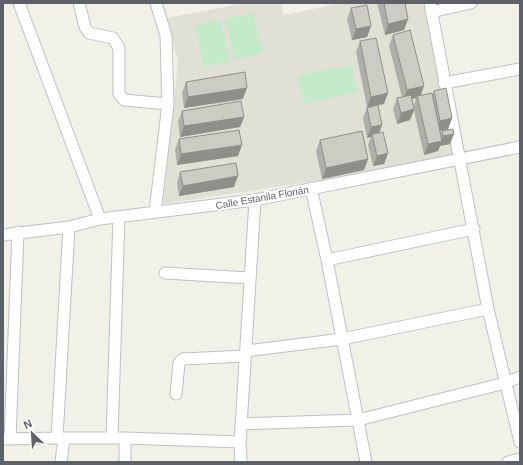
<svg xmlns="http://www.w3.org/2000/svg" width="523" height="465" viewBox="0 0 523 465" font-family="Arial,sans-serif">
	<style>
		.education { fill: #e1e0d5 }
		.green { fill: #c3eac9 }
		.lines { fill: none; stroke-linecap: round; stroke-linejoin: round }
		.minor-casing { stroke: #bfc0c6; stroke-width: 13 }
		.minor { stroke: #fff; stroke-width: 11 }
		.wall { fill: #afafa9; fill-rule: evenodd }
		.shaded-wall { fill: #8f8e89 }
		.building { fill: #cccbc4; stroke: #8f8e89 }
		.labels { text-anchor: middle; stroke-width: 4; stroke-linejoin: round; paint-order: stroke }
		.street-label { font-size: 10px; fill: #5e6168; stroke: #fff }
	</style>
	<rect width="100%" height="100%" fill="#f1f1e7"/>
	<!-- education -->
	<path class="education" d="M247,3H281L284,15L342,3H424L454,154L316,181L163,204L178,61L166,18Z"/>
	<!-- green -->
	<path class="green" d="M253,13L263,53L235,60L225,19Z
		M220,20L230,61L204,67L195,26Z
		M351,65L357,92L304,104L298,76Z"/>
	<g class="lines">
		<!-- minor casing -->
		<g class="minor-casing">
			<path id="minor" d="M19,3L100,219
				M79,3L85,27L89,33L113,38L119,48V94L124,100L168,104
				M430,3L488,309L520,442
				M431,12L471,3
				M444,83L520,69
				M311,188L327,260L366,462
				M155,212L168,104L166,36L156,3
				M3,235L69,227L100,219L255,200L520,147
				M327,260L474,229
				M165,273L249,278
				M246,351L342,339L488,309
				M176,394L179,363L183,359L245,356
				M241,424L358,420L505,383L520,377
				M57,438L69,227
				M112,438L119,217
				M3,439L57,438H125L240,442
				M10,439L18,232
				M61,462L64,438
				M125,462V438
				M241,462L240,442L255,200
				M508,462L520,459"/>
		</g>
		<!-- minor -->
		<use href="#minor" class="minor"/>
	</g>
	<!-- wall -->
	<path class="wall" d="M377,3H405L408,19L404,30L385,35Z
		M351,8L371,26L367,37L352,40L347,19Z
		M393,35L420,96L432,95L434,91L452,118L448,129L440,131L441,134L442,131L450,144L440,146L438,151L424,155L414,111L410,120L397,124L393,109L397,98L402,97L389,46ZM416,98L414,106L412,99Z
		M360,41L384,104L378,105L382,125L379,133L388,153L384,164L373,166L368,145L371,137L367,138L363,118L367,107L356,52Z
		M186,82L243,99L184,108L182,93Z
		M182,111L244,117L240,127L180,137L178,122Z
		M179,139L238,156L177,165L175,150Z
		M320,140L368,159L364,170L322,179L316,151Z
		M180,172L234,187L179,196L177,183Z"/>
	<!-- shaded-wall -->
	<path class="shaded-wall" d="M408,19L404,30L385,35L388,24Z
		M371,26L367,37L352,40L356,29Z
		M424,86L420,97L417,96L416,98L403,101L407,90Z
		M247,88L243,99L184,108L188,97Z
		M388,93L384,104L367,107L371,97Z
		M414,109L410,120L397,124L401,113Z
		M244,117L240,127L180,137L184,126Z
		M452,118L448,129L436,132L440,121Z
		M382,125L378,136L372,134L371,137L367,138L371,127Z
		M454,134L450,144L440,146L438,151L424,155L428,144L441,141L443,136Z
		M242,145L238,156L177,165L181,154Z
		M388,153L384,164L373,166L377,156Z
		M368,159L364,170L322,179L326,168Z
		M238,176L234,187L179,196L183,186Z"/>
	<!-- building -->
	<path class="building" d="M384,3H405L408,19L388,24Z
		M367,5L371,26L356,29L351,8Z
		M410,30L424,86L407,90L393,35Z
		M376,38L388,93L371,97L360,41Z
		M245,72L247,88L188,97L186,82Z
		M446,88L452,118L440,121L434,91Z
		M432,93L442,141L428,144L417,96Z
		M411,95L414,109L401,113L397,98Z
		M241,101L244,117L184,126L182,111Z
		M378,105L382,125L371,127L367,108Z
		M453,129L454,134L443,136L442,131Z
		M239,130L242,145L181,154L179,139Z
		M362,131L368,159L326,168L320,140Z
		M383,132L388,153L377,156L372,134Z
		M236,163L238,176L183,186L180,172Z"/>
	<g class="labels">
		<!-- street labels -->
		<g class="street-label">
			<text transform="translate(262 197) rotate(-10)" y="4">Calle Estanila Florián</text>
		</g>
	</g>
	<!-- border -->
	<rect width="523" height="465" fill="none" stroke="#5e6168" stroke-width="8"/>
	<!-- north arrow -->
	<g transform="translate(32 433) rotate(335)" stroke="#ffffff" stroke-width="3" paint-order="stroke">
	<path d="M0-3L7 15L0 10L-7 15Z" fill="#5e6168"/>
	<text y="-6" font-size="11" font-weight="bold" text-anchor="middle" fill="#5e6168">N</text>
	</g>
</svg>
